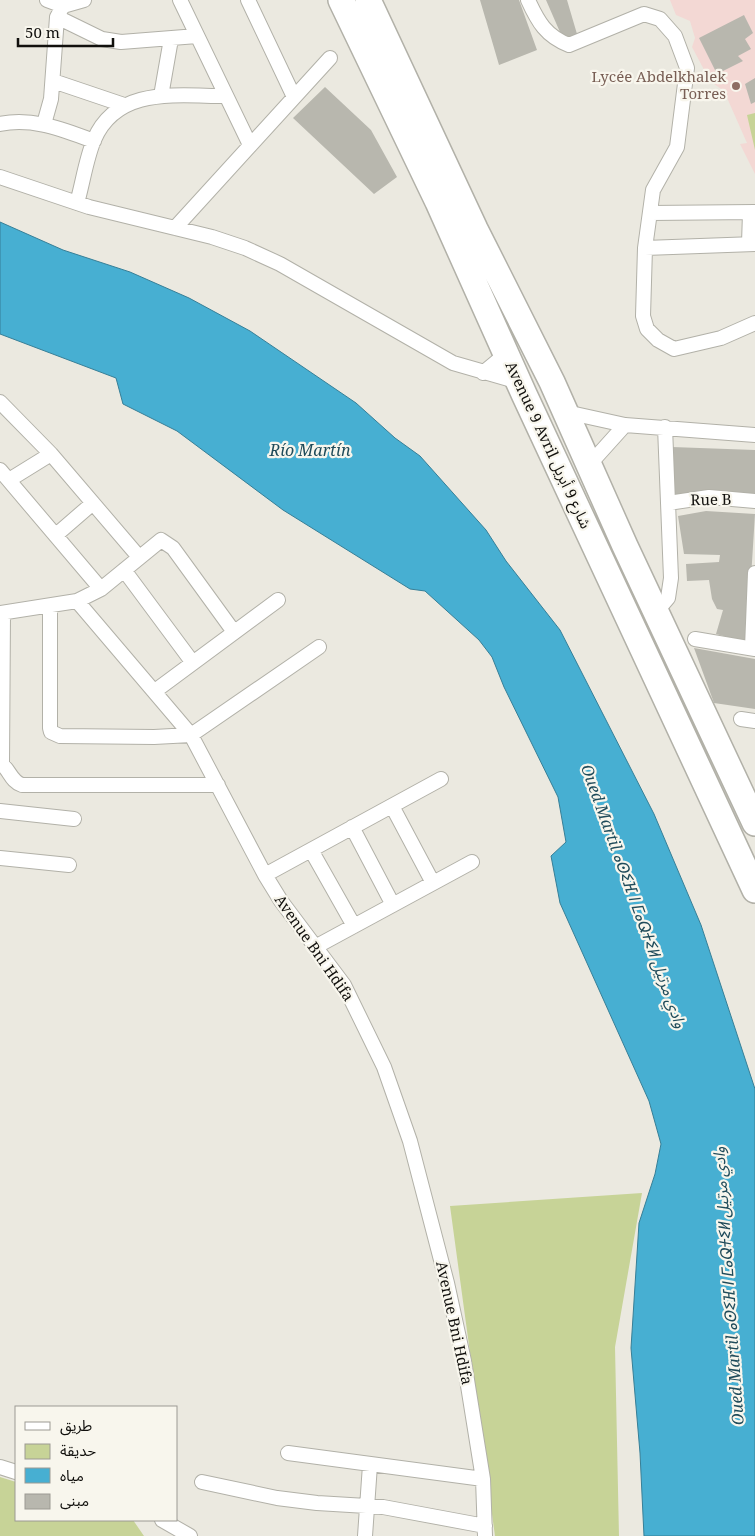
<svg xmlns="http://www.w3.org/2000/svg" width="755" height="1536" viewBox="0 0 755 1536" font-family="'Noto Serif','Noto Sans Arabic','Noto Sans Tifinagh',serif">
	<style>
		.education { fill: #f3d8d4 }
		.green { fill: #c7d397 }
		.water { fill: #47afd2; stroke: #377f97 }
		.building { fill: #b8b7ae }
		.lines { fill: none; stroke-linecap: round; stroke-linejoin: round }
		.street-casing { stroke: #b2b1a8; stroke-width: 16 }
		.highway-casing { stroke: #b2b1a8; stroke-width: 28 }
		.street { stroke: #fff; stroke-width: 14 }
		.highway { stroke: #fff; stroke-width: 25 }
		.education-dot { fill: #8d6e63; stroke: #f8f6ed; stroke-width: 2 }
		.labels { text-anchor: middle; stroke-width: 4.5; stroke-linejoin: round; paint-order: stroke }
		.education-label { font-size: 15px; fill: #785e54; stroke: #f8f6ed; text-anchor: end }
		.street-label { font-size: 15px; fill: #11100d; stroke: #f8f6ed }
		.water-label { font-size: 16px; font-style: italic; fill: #1f4b5a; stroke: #f8f6ed }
	</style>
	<rect width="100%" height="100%" fill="#ebe9e0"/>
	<!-- education -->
	<path class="education" d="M670,0H755V174L740,144L747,143L724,91L710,81L692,47L695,38L690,21L676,15Z"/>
	<!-- green -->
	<path class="green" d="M755,113V150L747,115Z
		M642,1193L615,1347L619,1536H495L450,1206Z
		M0,1477L16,1482V1520H133L144,1536H0Z"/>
	<!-- water -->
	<path class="water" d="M0,222L63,250L130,272L189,298L250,331L356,403L395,438L420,456L486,530L506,561L560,630L654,814L701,925L755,1089V1536H644L640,1453L631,1348L639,1223L655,1174L661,1144L649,1101L560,903L551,856L566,842L558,797L504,687L492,657L479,640L425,591L410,589L283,510L177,431L123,404L116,378L0,334Z"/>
	<!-- building -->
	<path class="building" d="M480,0H519L537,50L499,65Z
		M546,0H567L577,34L563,39Z
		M744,15L753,33L745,39L751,49L738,56L743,61L717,74L699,38Z
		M755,78V102L751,104L745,84Z
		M325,87L371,130L397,177L374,194L293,118Z
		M672,447L755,450V496L674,494Z
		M706,511L755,514L747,642L716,634L723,610L717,609L712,599L709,580L687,581L686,564L719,562L720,555L684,554L678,516Z
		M694,648L755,659V709L714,703Z"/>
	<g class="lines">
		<!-- street casing -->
		<g class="street-casing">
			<path id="street" d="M47,0L63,6L84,0
				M180,0L250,145
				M248,0L294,97
				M528,0C538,22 546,36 569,45L644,14L660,19L675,36L687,68L677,147L653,190L645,248L643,316L647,329L658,340L674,349L721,338L755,323
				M57,17L102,39L121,42L197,36
				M53,81L124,105
				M161,96L171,39
				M0,124C33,117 63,130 94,141
				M44,124L51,99L57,17L63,6
				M0,177L89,207L212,237L245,248L280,264L453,363L519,382
				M77,203C83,182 86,159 94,140C117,86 177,96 225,96
				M650,213L755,212
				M175,228L330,58
				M749,243L750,213
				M645,248L755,244
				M483,373L506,354
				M0,402L51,454L139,557
				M566,412L625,425L755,435
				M589,465L625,425
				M0,470L101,589
				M9,480L51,454
				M668,503L709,497L755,501
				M56,535L93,503
				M124,570L193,663
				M77,601L101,589L161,540L173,548L234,632
				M50,606V728L51,732L60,736L154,737L191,735L319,647
				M656,612L668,598L671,578L665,427
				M0,613L77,601L191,735L265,875L281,901L344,985L384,1067L410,1141L447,1283L464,1361L483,1479L485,1536
				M695,639L755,649
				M752,648L755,573
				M155,691L278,600
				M741,719L755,721
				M0,763C10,769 10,781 22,785H218
				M2,764L3,613
				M392,806L433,883
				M0,811L74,819
				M352,827L393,905
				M311,850L354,926
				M0,858L69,865
				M265,875L441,779
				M317,946L472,862
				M288,1453L483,1479
				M0,1467L16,1472
				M202,1482L277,1498L317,1503L383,1507L485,1526
				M162,1520L190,1536
				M365,1536L370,1465"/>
		</g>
		<!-- highway casing -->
		<g class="highway-casing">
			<path id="highway" d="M341,0L438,202L524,394L755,890
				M368,0L475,229L552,382L625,546L755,823"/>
		</g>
		<!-- street -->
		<use href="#street" class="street"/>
		<!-- highway -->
		<use href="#highway" class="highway"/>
	</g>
	<!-- markers -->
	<circle class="education-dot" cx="736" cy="86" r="5"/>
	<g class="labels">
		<!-- education labels -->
		<g class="education-label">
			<text x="726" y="82">Lycée Abdelkhalek<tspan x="726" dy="17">Torres</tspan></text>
		</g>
		<!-- street labels -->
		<g class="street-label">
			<text transform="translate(548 445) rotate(65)" y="5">Avenue 9 Avril شارع 9 أبريل</text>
			<text transform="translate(711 500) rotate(-1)" y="5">Rue B</text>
			<text transform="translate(314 948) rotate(55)" y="5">Avenue Bni Hdifa</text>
			<text transform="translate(454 1323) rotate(78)" y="5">Avenue Bni Hdifa</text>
		</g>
		<!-- water labels -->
		<g class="water-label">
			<text x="310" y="456">Río Martín</text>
			<text transform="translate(634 896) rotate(70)" y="6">Oued Martil ⴰⵙⵉⴼ ⵏ ⵎⴰⵕⵜⵉⵍ وادي مرتيل</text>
			<text transform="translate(728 1286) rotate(-94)" y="6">Oued Martil ⴰⵙⵉⴼ ⵏ ⵎⴰⵕⵜⵉⵍ وادي مرتيل</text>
		</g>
	</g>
	<!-- legend -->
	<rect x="15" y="1406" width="162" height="115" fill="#f8f6ed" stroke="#9c9a93"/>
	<rect x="25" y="1422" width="25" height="8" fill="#ffffff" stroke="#9c9a93"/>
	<text x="60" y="1431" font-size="15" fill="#11100d">طريق</text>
	<rect x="25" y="1444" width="25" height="15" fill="#c7d397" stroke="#9c9a93"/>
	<text x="60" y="1456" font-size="15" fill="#11100d">حديقة</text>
	<rect x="25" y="1468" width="25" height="15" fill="#47afd2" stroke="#9c9a93"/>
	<text x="60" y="1481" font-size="15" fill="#11100d">مياه</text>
	<rect x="25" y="1494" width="25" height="15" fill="#b8b7ae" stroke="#9c9a93"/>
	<text x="60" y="1506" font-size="15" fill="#11100d">مبنى</text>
	<!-- scale -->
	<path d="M18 38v8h95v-8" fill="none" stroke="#11100d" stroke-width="2.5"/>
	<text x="25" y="38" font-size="15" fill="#11100d" stroke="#f8f6ed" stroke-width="4" paint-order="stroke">50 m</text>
</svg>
